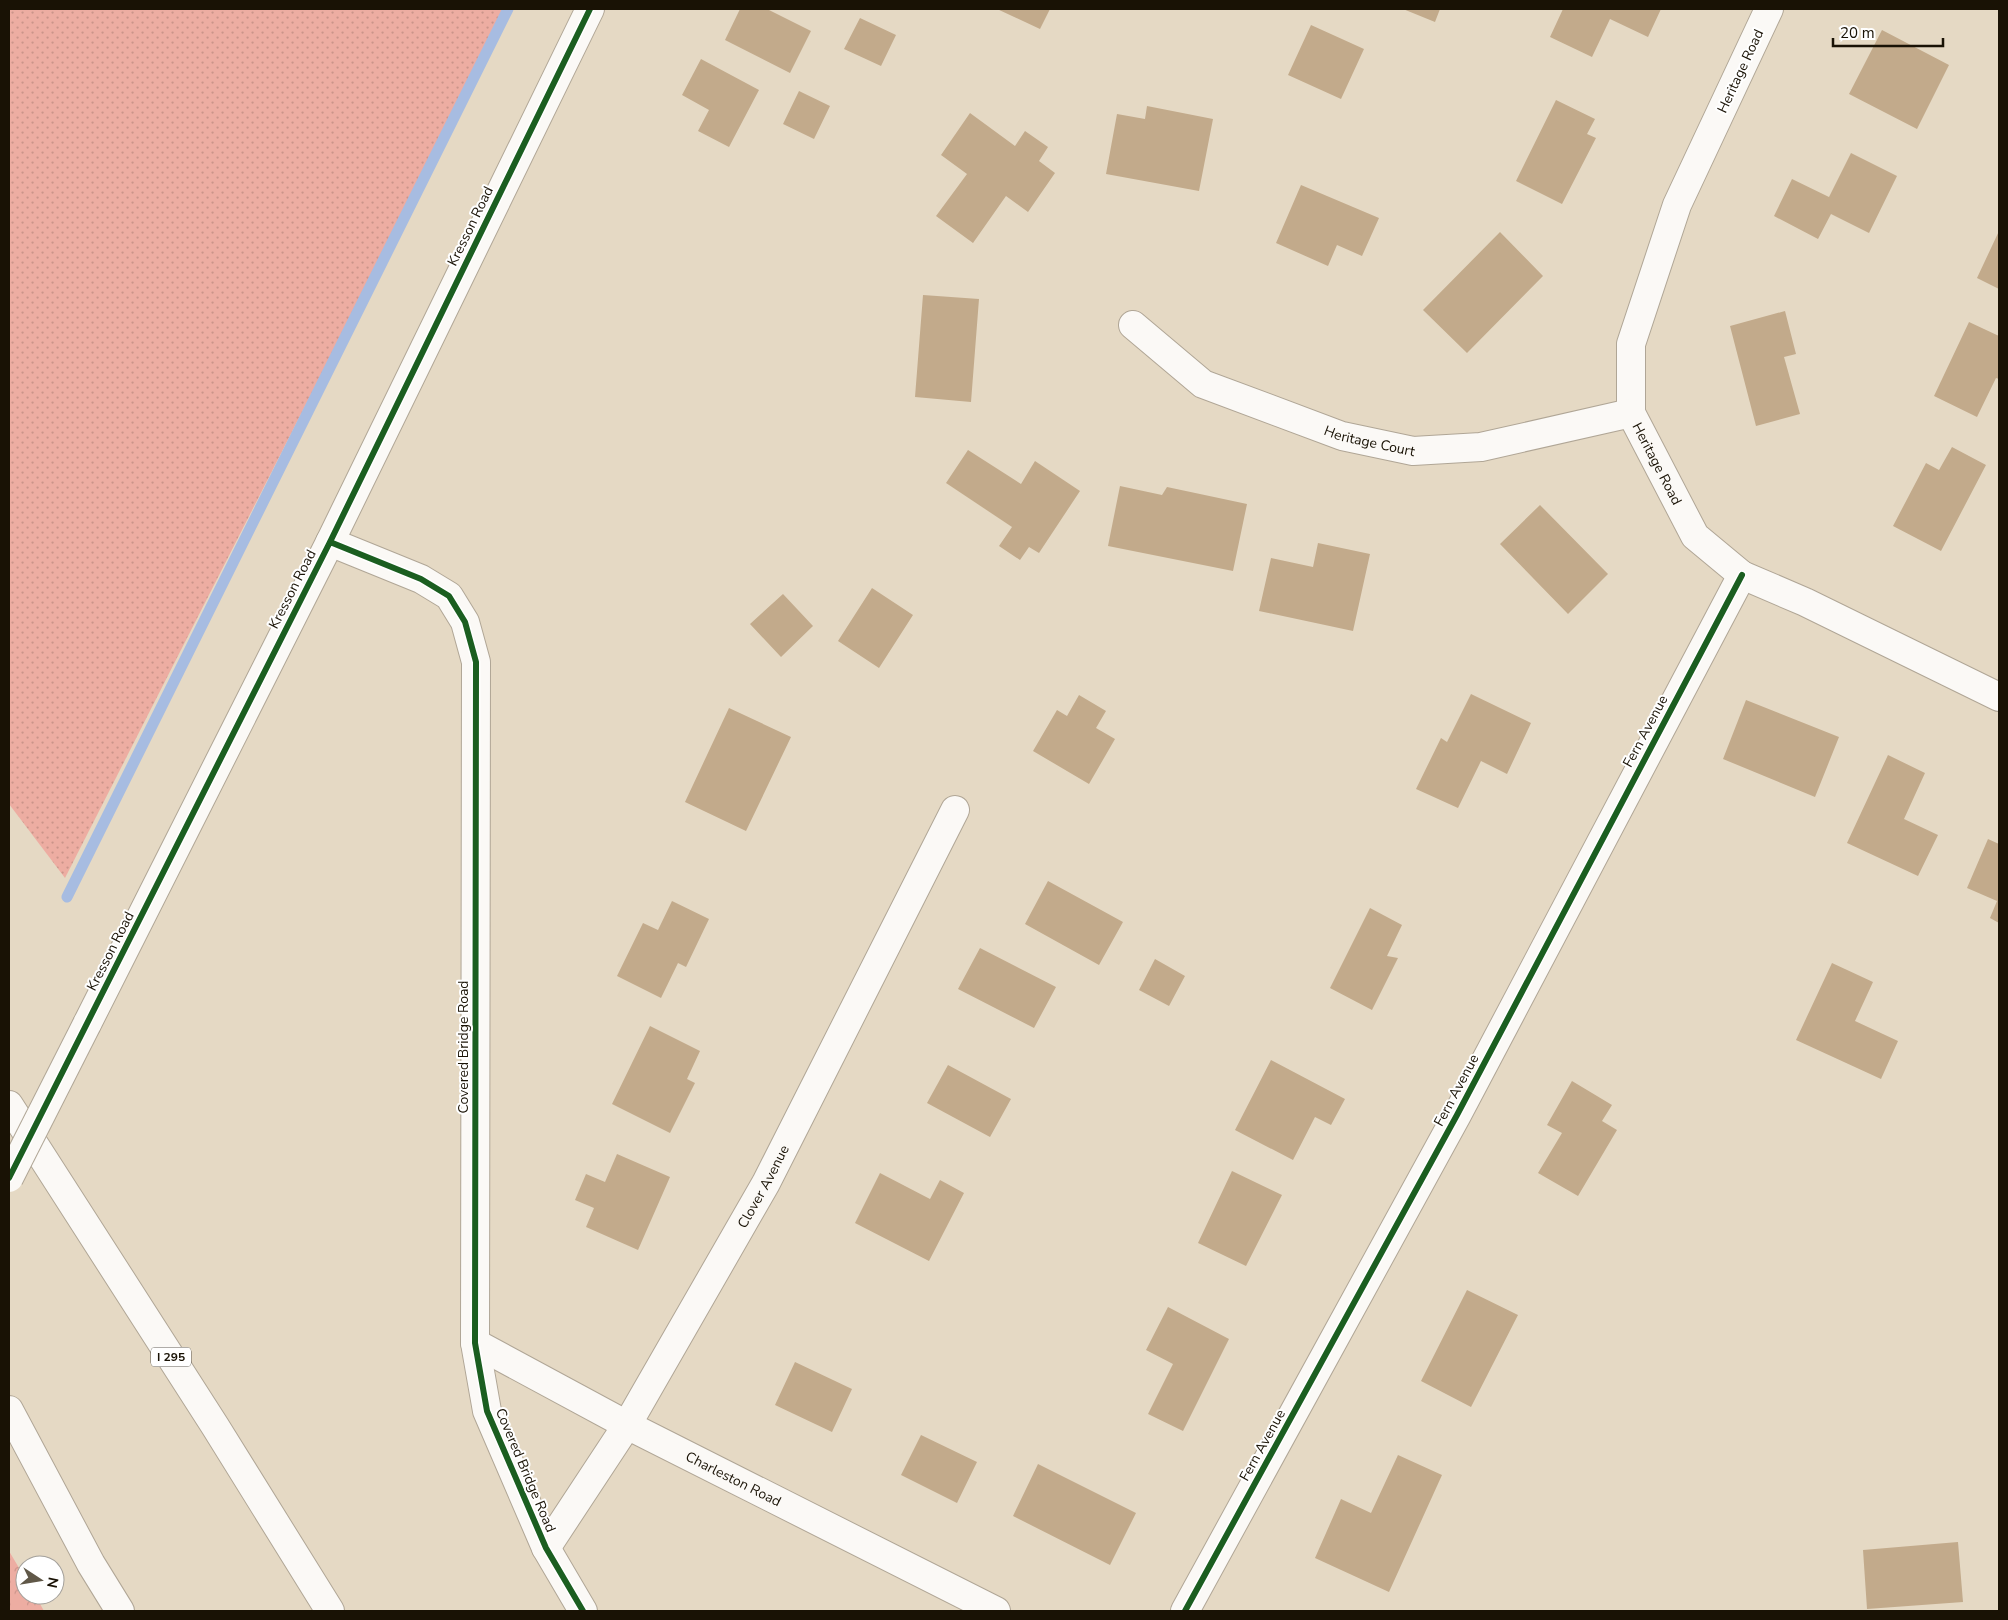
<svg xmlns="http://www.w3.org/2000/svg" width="2008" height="1620" viewBox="0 0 2008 1620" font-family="'Nunito Sans',sans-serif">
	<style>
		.forest { fill: url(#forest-crowns) }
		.park { fill: url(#park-dots) }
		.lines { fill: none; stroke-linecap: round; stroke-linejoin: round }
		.stream { stroke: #a7bce1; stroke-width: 11 }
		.building { fill: #c2aa8b }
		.minor-casing { stroke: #b0a696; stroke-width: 30 }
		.highway-casing { stroke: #b0a696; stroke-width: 30 }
		.minor { stroke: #fbf9f6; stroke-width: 28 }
		.highway { stroke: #fbf9f6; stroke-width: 28 }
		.minor-bridge-casing { stroke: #b0a696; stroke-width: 30; stroke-linecap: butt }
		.minor-bridge { stroke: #fbf9f6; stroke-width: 28 }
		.cycleway-casing { stroke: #fff; stroke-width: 9 }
		.cycleway { stroke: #1b5e20; stroke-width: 6 }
		.labels { text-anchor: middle; stroke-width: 4; stroke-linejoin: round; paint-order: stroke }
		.shield { fill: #fff; stroke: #5e5950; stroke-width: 1 }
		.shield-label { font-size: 12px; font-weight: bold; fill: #191205 }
		.street-label { font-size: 14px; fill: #191205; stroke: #fff }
	</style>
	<defs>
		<pattern id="forest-crowns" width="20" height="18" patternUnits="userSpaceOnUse" patternTransform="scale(1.25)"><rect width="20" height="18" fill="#edada2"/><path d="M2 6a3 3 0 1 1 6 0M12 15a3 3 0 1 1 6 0" fill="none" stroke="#cb948a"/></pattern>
		<pattern id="park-dots" width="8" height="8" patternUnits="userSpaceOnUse" patternTransform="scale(1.25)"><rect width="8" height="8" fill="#edada2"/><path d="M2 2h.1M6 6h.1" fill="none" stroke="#cb948a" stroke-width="1.8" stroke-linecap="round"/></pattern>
	</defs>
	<rect width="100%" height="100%" fill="#e5d9c4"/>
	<!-- forest -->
	<path class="forest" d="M9,1551L25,1578V1595H35L44,1611H9Z"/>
	<!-- park -->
	<path class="park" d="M9,9H507L65,878L9,804Z"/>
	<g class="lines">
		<!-- stream -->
		<path class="stream" d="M67,897L508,9"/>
	</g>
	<!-- building -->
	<path class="building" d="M740,9H767L811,31L790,73L725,40Z
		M997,9H1050L1040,29Z
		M1403,9H1440L1435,22Z
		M1563,9H1661L1648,37L1610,19L1592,57L1550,37Z
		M860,18L896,35L881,66L844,49Z
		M1311,25L1364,49L1341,99L1288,75Z
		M1882,30L1949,65L1917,129L1849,94Z
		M701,59L759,90L729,147L698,131L709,110L682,95Z
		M799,91L830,106L814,139L783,124Z
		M1556,100L1595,119L1587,134L1596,138L1562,204L1516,181Z
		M1147,106L1213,119L1199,191L1106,174L1117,114L1145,119Z
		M970,113L1015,146L1025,131L1048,147L1039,161L1055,173L1028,212L1006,196L973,243L936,216L967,174L941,155Z
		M1851,153L1897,176L1869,233L1831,214L1818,239L1774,216L1792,179L1829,197Z
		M1301,185L1379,218L1362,256L1337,245L1328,266L1276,243Z
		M1999,231V289L1977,278Z
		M1500,232L1543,276L1467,353L1423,310Z
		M923,295L979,299L971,402L915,397Z
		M1785,311L1796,354L1784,357L1800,414L1756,426L1730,326Z
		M1969,322L1999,336V379L1996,378L1977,417L1934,396Z
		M1952,447L1986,465L1941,551L1893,526L1926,463L1939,470Z
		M968,450L1021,484L1035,461L1080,491L1039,553L1029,547L1020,560L999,546L1012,527L946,483Z
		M1120,486L1162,495L1167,487L1247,504L1233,571L1108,546Z
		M1540,505L1608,574L1568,614L1500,544Z
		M1318,543L1370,554L1353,631L1259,611L1271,558L1313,567Z
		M872,588L913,615L879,668L838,641Z
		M783,594L813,626L781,657L750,624Z
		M1471,694L1531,723L1507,774L1481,761L1458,808L1416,789L1441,738L1447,742Z
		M1079,695L1106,711L1096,728L1115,739L1089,784L1033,751L1057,710L1067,716Z
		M1746,700L1839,737L1815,797L1723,759Z
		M729,708L791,737L746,831L685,802Z
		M1888,755L1925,773L1904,819L1938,835L1918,876L1847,843Z
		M1988,839L1999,844V923L1990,918L1997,901L1967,888Z
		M1048,881L1123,922L1099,965L1025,924Z
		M672,901L709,919L686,967L678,963L661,998L617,976L643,923L658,930Z
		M1370,908L1402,925L1387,956L1398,958L1372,1010L1330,988Z
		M980,948L1056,987L1034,1028L958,989Z
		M1155,959L1185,976L1169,1006L1139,990Z
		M1832,963L1873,982L1855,1021L1898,1041L1881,1079L1796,1040Z
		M650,1026L700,1051L687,1079L695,1083L670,1133L612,1104Z
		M1271,1060L1345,1099L1331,1125L1315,1117L1293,1160L1235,1130Z
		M948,1065L1011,1099L990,1137L927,1103Z
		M1572,1081L1612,1105L1602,1121L1617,1130L1578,1196L1538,1173L1562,1133L1547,1125Z
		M617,1154L670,1177L638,1250L586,1227L594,1208L575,1200L586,1174L605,1182Z
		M1232,1171L1282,1195L1246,1266L1198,1243Z
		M880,1173L930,1199L940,1180L964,1193L929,1261L855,1223Z
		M1467,1290L1518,1315L1471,1407L1421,1381Z
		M1168,1307L1229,1339L1183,1431L1148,1414L1173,1364L1146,1350Z
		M795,1362L852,1389L832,1432L775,1405Z
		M921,1435L977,1462L957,1503L901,1475Z
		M1398,1455L1442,1475L1389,1592L1315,1558L1341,1499L1371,1513Z
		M1038,1464L1136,1513L1110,1565L1013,1516Z
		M1958,1542L1963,1602L1867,1609L1863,1550Z"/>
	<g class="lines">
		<!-- minor casing -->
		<g class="minor-casing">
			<g id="minor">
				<path id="s1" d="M1769,9L1677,205L1631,344V413L1695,536L1742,575L1805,602L1999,697"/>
				<path id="s2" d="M1133,325L1203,384L1342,436L1413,451L1481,447L1631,413"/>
				<path d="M330,542L421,579L449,596L465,622L476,662L475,1343L487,1411L546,1548L583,1611"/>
				<path d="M87,1024L330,542L590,9"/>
				<path id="s3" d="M475,1343L627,1425L996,1611"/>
				<path id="s4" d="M546,1548L627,1425L766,1183L955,810"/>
				<path d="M1185,1611L1457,1115L1742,575"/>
			</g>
		</g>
		<!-- highway casing -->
		<g class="highway-casing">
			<path id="highway" d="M9,1105L215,1426L330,1611
				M9,1410L91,1564L120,1611"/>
		</g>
		<!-- minor -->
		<use href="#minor" class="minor"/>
		<!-- highway -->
		<use href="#highway" class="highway"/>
		<!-- minor-bridge casing -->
		<g class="minor-bridge-casing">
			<path id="minor-bridge" d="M9,1178L87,1024"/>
		</g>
		<!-- minor-bridge -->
		<use href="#minor-bridge" class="minor-bridge"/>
		<!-- cycleway casing -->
		<g class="cycleway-casing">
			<path id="cycleway" d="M330,542L421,579L449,596L465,622L476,662L475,1343L487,1411L546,1548L583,1611
				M9,1178L330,542L590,9
				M1185,1611L1457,1115L1742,575"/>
		</g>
		<!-- cycleway -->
		<use href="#cycleway" class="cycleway"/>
	</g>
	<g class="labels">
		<!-- shield labels -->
		<rect class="shield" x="151" y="1347.5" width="40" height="19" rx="4"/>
		<g class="shield-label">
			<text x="171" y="1361">I 295</text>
		</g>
		<!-- street labels -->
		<g class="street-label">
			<text transform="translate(1740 71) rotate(-65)" y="5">Heritage Road</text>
			<text transform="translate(470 226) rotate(-64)" y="5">Kresson Road</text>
			<text dy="5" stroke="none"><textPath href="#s2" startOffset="268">Heritage Court</textPath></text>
			<text dy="5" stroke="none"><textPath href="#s1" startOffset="489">Heritage Road</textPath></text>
			<text transform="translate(292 589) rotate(-63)" y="5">Kresson Road</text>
			<text transform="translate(1645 731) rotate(-62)" y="5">Fern Avenue</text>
			<text transform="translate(110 951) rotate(-63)" y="5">Kresson Road</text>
			<text transform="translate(463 1047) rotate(-90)" y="5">Covered Bridge Road</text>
			<text transform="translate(1456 1090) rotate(-62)" y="5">Fern Avenue</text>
			<text dy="5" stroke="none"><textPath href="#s4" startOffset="422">Clover Avenue</textPath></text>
			<text transform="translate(1262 1445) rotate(-61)" y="5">Fern Avenue</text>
			<text transform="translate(526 1470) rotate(67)" y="5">Covered Bridge Road</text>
			<text dy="5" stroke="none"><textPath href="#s3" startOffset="292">Charleston Road</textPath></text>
		</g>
	</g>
	<!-- border -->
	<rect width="2008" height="1620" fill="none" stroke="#191205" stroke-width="20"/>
	<!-- north arrow -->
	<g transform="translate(40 1580) rotate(102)"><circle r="24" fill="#ffffff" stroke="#a3a09b"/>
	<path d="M0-4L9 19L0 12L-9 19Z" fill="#605848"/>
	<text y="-8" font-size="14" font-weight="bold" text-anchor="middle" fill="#191205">N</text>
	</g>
	<!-- scale -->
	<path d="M1833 38v8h110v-8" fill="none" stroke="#191205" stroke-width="2.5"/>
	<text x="1840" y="38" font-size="15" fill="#191205" stroke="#ffffff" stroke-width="4" paint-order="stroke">20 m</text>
</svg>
